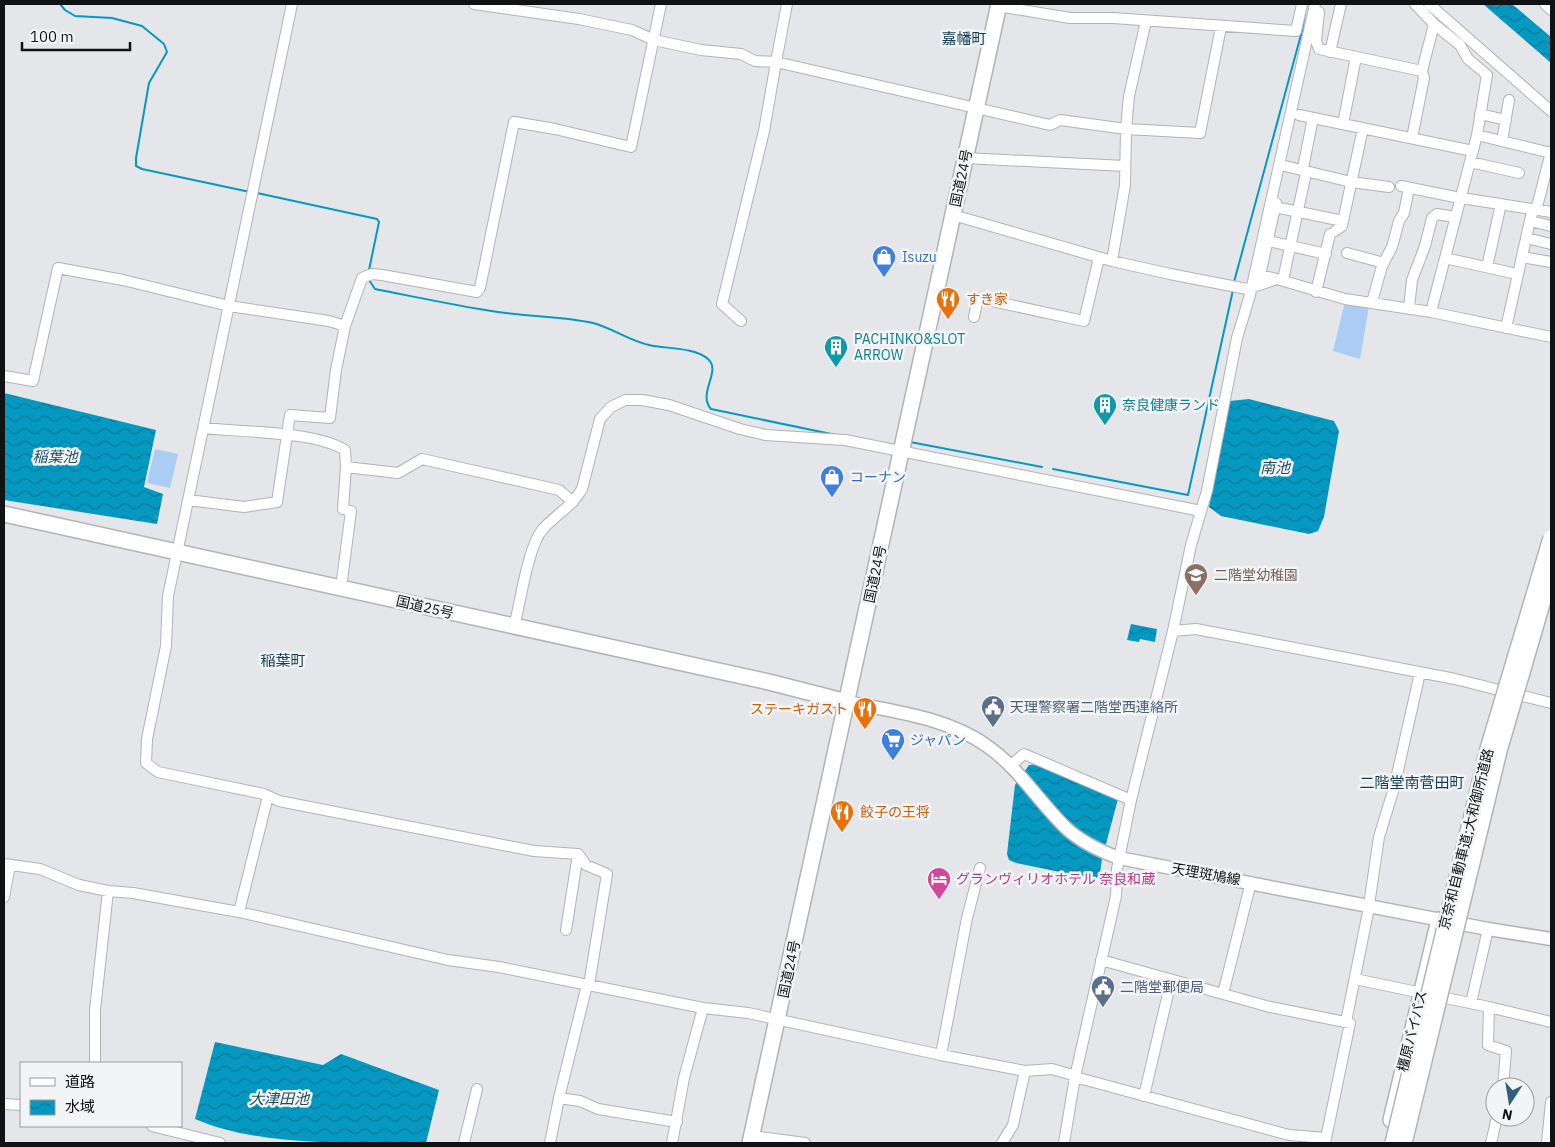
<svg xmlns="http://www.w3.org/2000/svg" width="1555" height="1147" viewBox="0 0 1555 1147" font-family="'IBM Plex Sans','Noto Sans JP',sans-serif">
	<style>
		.green { fill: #aaccf5 }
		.water { fill: url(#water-waves) }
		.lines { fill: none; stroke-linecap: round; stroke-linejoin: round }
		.stream { stroke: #0599c1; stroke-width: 2 }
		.minor-casing { stroke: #b1b3b5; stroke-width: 12 }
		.major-casing { stroke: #b1b3b5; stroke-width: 15 }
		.highway-casing { stroke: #b1b3b5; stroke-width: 18 }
		.minor { stroke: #fff; stroke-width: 10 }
		.major { stroke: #fff; stroke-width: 12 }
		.highway { stroke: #fff; stroke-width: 15 }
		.highway-bridge-casing { stroke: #b1b3b5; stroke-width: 18; stroke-linecap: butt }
		.highway-bridge { stroke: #fff; stroke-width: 15 }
		.labels { text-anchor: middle; stroke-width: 5; stroke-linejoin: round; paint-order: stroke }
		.street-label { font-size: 14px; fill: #111213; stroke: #f2f4f6 }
		.shop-label { font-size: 14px; fill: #366cbe; stroke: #f2f4f6; text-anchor: start }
		.food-label { font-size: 14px; fill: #c56008; stroke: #f2f4f6; text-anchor: start }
		.culture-label { font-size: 14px; fill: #0d838f; stroke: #f2f4f6; text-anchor: start }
		.education-label { font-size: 14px; fill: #785e54; stroke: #f2f4f6; text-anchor: start }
		.service-label { font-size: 14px; fill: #4e5e75; stroke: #f2f4f6; text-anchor: start }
		.hotel-label { font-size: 14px; fill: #b23c85; stroke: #f2f4f6; text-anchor: start }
		.neighbourhood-label { font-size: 15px; fill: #123d53; stroke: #f2f4f6 }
		.water-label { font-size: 15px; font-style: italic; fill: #1d4e60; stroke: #f2f4f6 }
	</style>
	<defs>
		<pattern id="water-waves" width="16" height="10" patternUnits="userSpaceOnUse" patternTransform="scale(1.25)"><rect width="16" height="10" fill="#0599c1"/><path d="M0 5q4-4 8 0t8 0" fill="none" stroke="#057b9c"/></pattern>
	</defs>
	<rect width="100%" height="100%" fill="#e4e6e9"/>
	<!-- green -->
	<path class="green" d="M1345,302L1369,306L1360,359L1333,351Z
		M155,449L178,454L170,488L147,483Z"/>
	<!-- water -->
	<path class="water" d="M1483,4H1512L1551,37V63Z
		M4,393L156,430L144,487L163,494L157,524L4,500Z
		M1249,399L1334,421L1339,431L1324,517L1318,531L1309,534L1221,516L1209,507L1230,401Z
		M1131,624L1157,629L1155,642L1140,639L1139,642L1127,640Z
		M1037,764L1118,799L1102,859L1099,880L1016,863L1009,860L1007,854L1015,785L1029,765Z
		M215,1042L323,1065L341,1054L439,1090L426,1143C355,1143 259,1147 195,1119Z"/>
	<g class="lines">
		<!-- stream -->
		<path class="stream" d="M60,4L65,10L75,16L112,18L142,26L164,44L167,52L149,83L136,158V166L142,169L250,192
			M257,193L377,219L379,222L369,270
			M369,280L375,289C416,297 457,306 498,312C530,317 562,316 593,323C612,328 630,341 649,345C666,349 694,347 708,359C722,371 697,393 711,409L836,435
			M1234,282L1302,31L1305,12
			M910,442L1042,467
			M1053,469L1188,495L1233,290"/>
		<!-- minor casing -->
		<g class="minor-casing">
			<path id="minor" d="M292,4L168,596L166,646L147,739L146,763L158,772L264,794L279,801L534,851L578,854L586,865L607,874L589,985
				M474,4L579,19L632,30L654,40L701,50L741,54L755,61L776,62L1050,125L1060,120L1126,129L1200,133L1221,27
				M1415,4L1434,24L1460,45L1468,59L1487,75L1477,135L1431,312
				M1429,4L1551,111
				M1545,4L1551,10
				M998,6L1070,18H1113L1296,31L1302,4
				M1319,12L1316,41L1319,49L1422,71
				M1330,52L1341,4
				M776,62L787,4
				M1480,114L1506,120
				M1299,115L1473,151
				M1343,124L1356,57
				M1477,135L1551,153
				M1412,138L1424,78L1422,71L1434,24
				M1502,141L1509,100
				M965,158L1125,166
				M1470,162L1519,173
				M1285,166L1351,182L1389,187
				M1401,186L1455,197L1551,212
				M1276,203L1260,275L1277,279
				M1275,207L1343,221
				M953,215L1112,261L1170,274L1247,289L1277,279L1345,299L1431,312L1551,337
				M1530,221L1551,226
				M1335,231L1342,226L1363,128
				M1526,238L1551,244
				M1268,241L1326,254
				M1347,253L1384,263
				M1522,257L1551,262
				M1445,258L1517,274
				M1112,261L1125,185L1126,129L1129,96L1146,21
				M1487,267L1501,204
				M1283,280L1306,173L1303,168L1313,118
				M1316,292L1330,234
				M1372,302L1382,266L1392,247L1399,221L1404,213L1409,188
				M1409,308L1412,280L1425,246L1432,218L1437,214L1455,217
				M974,317L978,298L1084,321L1099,258
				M741,321L722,304L764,131L775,68L773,62
				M1506,328L1531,216L1538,203L1551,152
				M4,376L33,381L58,268L123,280L229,306L329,321L345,326
				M203,428C240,432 314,431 345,450L346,467L343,509L351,511L341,588
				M346,467L398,473L422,459L559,490L573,502
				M188,500L244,507L277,502L290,415L330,418L336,370L345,326L362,278L372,274L382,275L477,292L480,288L514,122L555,129L631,147L661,4
				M514,627C520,604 528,547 542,530C555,515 572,507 582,489L600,419L611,407L625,400H642L669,405L740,429L765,435L845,440L1201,511
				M1173,631L1196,629L1284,646L1455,679L1551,703
				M1010,766L1024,754L1131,800
				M4,864L40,869L79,885L108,891L133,893L239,912L448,960L499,967L703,1008L748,1013L941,1055L1025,1071L1052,1069L1076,1076
				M4,897L10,865
				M239,912L268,796
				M566,930L578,854
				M1101,960L1270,1007L1350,1023L1325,1143
				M1355,979L1489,1007L1551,1022
				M1223,994L1251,882
				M1471,1003L1488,929
				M1489,1007L1488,1045L1506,1051L1503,1087
				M1346,1022L1368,912L1379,837L1394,788L1420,673
				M941,1055L967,918L980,868
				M95,1063V1010L108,891
				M1075,1077L1289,1135L1326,1138
				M1144,1096L1171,981
				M559,1098L580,1101L598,1109L677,1122
				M4,1104L21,1105
				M152,1126L220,1143
				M752,1136L805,1143
				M464,1143L477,1089
				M550,1143L559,1098L587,985
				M672,1143L684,1078L703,1008
				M1002,1143L1013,1125L1025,1071
				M1064,1143L1075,1077L1116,896L1117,869L1131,800L1173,631L1191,545L1207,491L1237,338L1250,295L1315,4
				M1491,1143L1497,1117
				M1547,1143L1551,1102"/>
		</g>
		<!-- major casing -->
		<g class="major-casing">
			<path id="major" d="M847,702C893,711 948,718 987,746C1019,768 1039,802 1066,828C1081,842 1100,851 1119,858L1488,929L1551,939"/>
		</g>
		<!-- highway casing -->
		<g class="highway-casing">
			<path id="highway" d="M4,514L769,682L847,702
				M1391,1120L1439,920
				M750,1143L999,4"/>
		</g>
		<!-- minor -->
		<use href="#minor" class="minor"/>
		<!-- major -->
		<use href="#major" class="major"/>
		<!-- highway -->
		<use href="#highway" class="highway"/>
		<!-- highway-bridge casing -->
		<g class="highway-bridge-casing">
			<path id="highway-bridge" d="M1393,1143L1488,749L1551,538
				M1404,1143L1499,751L1551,573"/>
		</g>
		<!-- highway-bridge -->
		<use href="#highway-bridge" class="highway-bridge"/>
	</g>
	<!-- icons -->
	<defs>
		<g id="shop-pin" transform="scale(1.25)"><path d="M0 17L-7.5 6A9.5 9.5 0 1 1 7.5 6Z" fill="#3f7fe0" stroke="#f2f4f6"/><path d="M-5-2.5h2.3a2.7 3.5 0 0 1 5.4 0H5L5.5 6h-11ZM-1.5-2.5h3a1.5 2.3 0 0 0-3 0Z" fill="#fff"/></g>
		<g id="restaurant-pin" transform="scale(1.25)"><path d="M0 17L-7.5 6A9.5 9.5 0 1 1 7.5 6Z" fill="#e8710a" stroke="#f2f4f6"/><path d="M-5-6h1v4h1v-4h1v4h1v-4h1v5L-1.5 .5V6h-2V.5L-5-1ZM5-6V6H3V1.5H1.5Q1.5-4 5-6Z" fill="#fff"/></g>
		<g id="building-pin" transform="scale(1.25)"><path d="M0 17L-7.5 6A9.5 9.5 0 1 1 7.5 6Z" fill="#0f9aa8" stroke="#f2f4f6"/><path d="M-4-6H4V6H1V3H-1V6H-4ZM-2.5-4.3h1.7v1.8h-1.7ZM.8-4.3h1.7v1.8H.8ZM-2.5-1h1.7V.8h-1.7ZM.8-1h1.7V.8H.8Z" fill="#fff"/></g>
		<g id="school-pin" transform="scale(1.25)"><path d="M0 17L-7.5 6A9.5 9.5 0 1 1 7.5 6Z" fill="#8d6e63" stroke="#f2f4f6"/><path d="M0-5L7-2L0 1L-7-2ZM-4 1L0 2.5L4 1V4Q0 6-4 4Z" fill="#fff"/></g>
		<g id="civic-pin" transform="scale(1.25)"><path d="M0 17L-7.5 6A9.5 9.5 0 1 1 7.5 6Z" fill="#5c6f8a" stroke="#f2f4f6"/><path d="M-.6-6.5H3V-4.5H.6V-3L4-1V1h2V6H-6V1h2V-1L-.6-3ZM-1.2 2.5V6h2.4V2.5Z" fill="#fff"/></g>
		<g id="supermarket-pin" transform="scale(1.25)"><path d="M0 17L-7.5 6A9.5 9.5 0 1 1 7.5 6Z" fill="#3f7fe0" stroke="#f2f4f6"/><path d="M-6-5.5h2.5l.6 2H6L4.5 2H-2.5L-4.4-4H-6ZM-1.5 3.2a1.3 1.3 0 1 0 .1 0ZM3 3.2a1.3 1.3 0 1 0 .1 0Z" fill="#fff"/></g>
		<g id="hotel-pin" transform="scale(1.25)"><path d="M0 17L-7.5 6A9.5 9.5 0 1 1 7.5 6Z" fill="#d1479c" stroke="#f2f4f6"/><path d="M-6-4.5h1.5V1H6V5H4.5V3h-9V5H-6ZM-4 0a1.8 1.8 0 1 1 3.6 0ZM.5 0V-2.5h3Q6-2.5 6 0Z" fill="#fff"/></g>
	</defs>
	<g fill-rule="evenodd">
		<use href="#shop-pin" x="884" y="257"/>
		<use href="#restaurant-pin" x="948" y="299"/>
		<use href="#building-pin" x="836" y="347"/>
		<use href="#building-pin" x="1105" y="405"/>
		<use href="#shop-pin" x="832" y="477"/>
		<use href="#school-pin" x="1196" y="575"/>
		<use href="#civic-pin" x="993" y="707"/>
		<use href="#restaurant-pin" x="865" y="709"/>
		<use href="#supermarket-pin" x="893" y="740"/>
		<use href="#restaurant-pin" x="842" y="812"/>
		<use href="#hotel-pin" x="939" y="879"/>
		<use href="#civic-pin" x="1103" y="987"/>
	</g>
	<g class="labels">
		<!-- street labels -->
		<g class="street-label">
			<text transform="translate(961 178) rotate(-78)" y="5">国道24号</text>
			<text transform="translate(875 574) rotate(-78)" y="5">国道24号</text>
			<text transform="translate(425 607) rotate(13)" y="5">国道25号</text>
			<text transform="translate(1466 839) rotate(-76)" y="5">京奈和自動車道;大和御所道路</text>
			<text transform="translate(1206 874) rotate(10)" y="5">天理斑鳩線</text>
			<text transform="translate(789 969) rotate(-78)" y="5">国道24号</text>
			<text transform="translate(1412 1031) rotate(-76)" y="5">橿原バイパス</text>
		</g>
		<!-- shop labels -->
		<g class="shop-label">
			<text x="902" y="262">Isuzu</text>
			<text x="850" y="482">コーナン</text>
			<text x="910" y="745">ジャパン</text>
		</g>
		<!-- food labels -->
		<g class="food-label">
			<text x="966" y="304">すき家</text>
			<text x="848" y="714" text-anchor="end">ステーキガスト</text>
			<text x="860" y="817">餃子の王将</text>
		</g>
		<!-- culture labels -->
		<g class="culture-label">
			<text x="854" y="344">PACHINKO&amp;SLOT<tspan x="854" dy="16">ARROW</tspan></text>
			<text x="1122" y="410">奈良健康ランド</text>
		</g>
		<!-- education labels -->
		<g class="education-label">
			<text x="1214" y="580">二階堂幼稚園</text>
		</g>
		<!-- service labels -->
		<g class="service-label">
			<text x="1010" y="712">天理警察署二階堂西連絡所</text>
			<text x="1120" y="992">二階堂郵便局</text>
		</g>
		<!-- hotel labels -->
		<g class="hotel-label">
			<text x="956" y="884">グランヴィリオホテル 奈良和蔵</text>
		</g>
		<!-- neighbourhood labels -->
		<g class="neighbourhood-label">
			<text x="964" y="44">嘉幡町</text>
			<text x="283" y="666">稲葉町</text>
			<text x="1412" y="788">二階堂南菅田町</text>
		</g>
		<!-- water labels -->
		<g class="water-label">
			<text x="55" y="462">稲葉池</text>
			<text x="1275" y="473">南池</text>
			<text x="279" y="1104">大津田池</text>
		</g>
	</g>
	<!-- border -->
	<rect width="1555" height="1147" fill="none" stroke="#111213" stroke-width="10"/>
	<!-- legend -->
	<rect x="20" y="1062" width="162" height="65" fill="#f2f4f6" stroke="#989a9b"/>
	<rect x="30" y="1078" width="25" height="8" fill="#ffffff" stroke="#989a9b"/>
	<text x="65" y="1087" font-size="15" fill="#111213">道路</text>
	<rect x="30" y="1100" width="25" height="15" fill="url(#water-waves)" stroke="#989a9b"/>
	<text x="65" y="1112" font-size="15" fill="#111213">水域</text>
	<!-- north arrow -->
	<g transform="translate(1510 1102) rotate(192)"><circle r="24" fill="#f2f4f6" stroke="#989a9b"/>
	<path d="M0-4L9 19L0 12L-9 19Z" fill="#2d617d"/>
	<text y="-8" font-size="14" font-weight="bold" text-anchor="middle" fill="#111213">N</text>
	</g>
	<!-- scale -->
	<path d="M22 42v8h108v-8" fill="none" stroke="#111213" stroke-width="2.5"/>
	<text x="30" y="42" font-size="15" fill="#111213" stroke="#f2f4f6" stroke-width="4" paint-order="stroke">100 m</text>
</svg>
